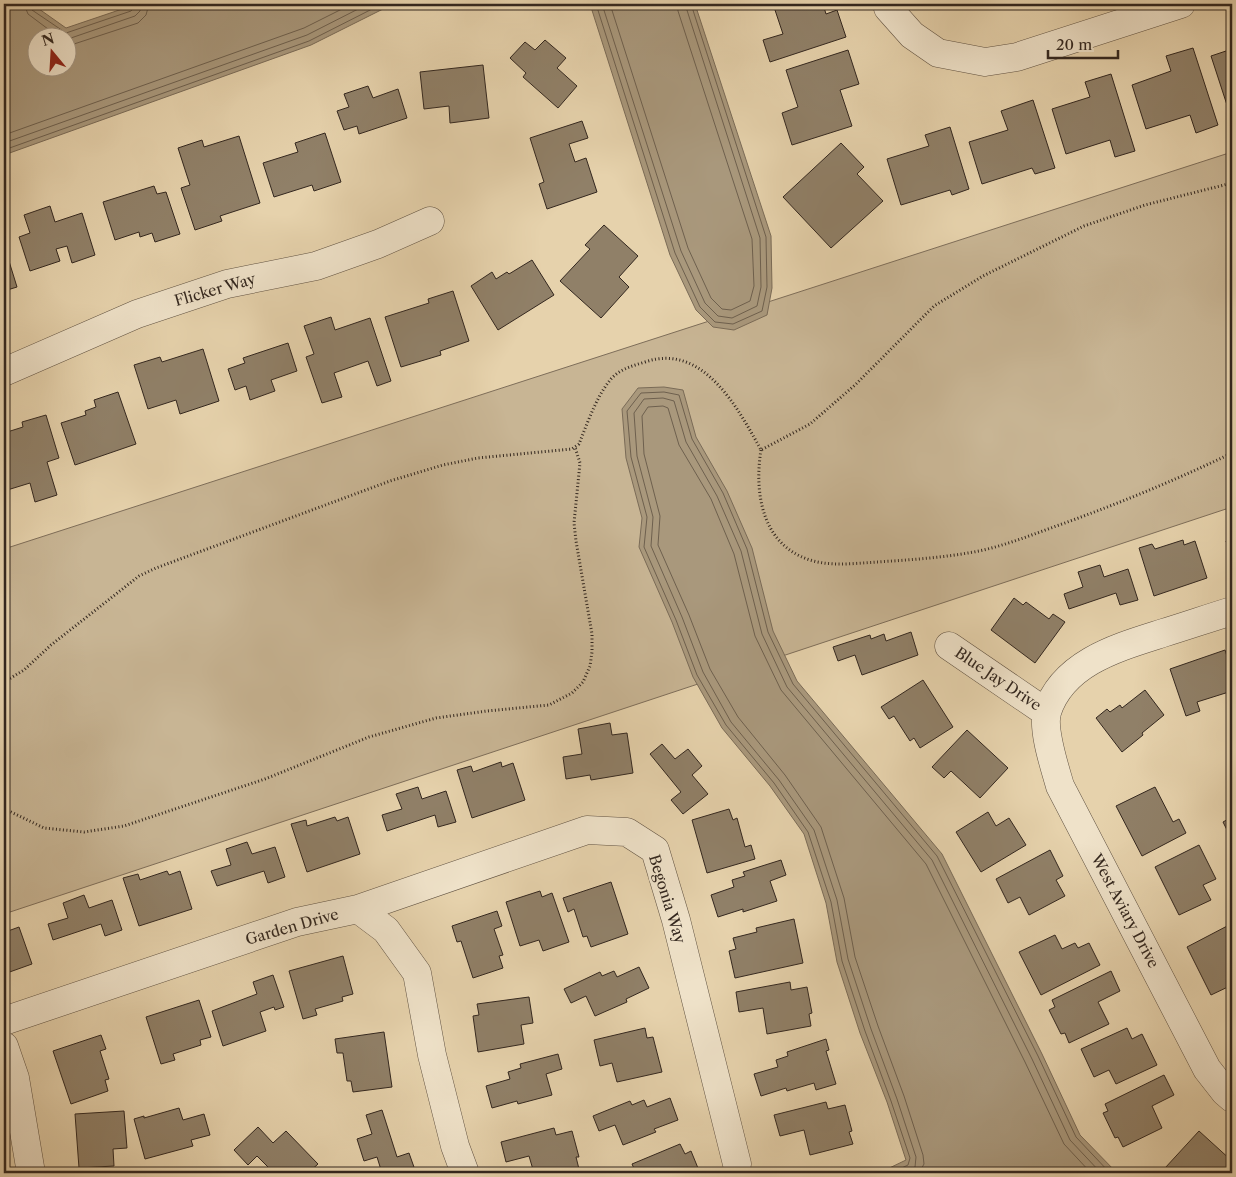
<svg xmlns="http://www.w3.org/2000/svg" width="1236" height="1177" viewBox="0 0 1236 1177" font-family="'Libre Caslon Text',serif">
	<style>
		.green { fill: #c8b594; stroke: #7e6e5a }
		.water { fill: #a9987c; stroke: #7a6b57; fill-rule: evenodd }
		.lines { fill: none; stroke-linecap: round; stroke-linejoin: round }
		.shore { stroke: #6e604e; stroke-width: 1 }
		.building { fill: #908068; stroke: #33271f }
		.minor-casing { stroke: #605242; stroke-width: 29 }
		.path { stroke: #33271f; stroke-width: 3; stroke-dasharray: 1 2.5; stroke-linecap: butt }
		.minor { stroke: #efe2c9; stroke-width: 28 }
		.labels { text-anchor: middle; stroke-width: 5; stroke-linejoin: round; paint-order: stroke }
		.street-label { font-size: 15px; fill: #33271f; stroke: #efe2c9 }
	</style>
	<rect width="100%" height="100%" fill="#e6d2ac"/>
	<filter id="stains"><feTurbulence type="fractalNoise" baseFrequency=".004" numOctaves="4"/><feColorMatrix values="0 0 0 0 .2 0 0 0 0 .09 0 0 0 0 .02 0 0 0 .5 -.17"/></filter>
	<radialGradient id="worn" r=".72"><stop offset=".6" stop-color="#630" stop-opacity="0"/><stop offset="1" stop-color="#630" stop-opacity=".3"/></radialGradient>
	<!-- green -->
	<path class="green" d="M1232,152V507L4,914V549Z"/>
	<!-- water -->
	<path class="water" d="M4,4H32L66,28L137,4H393L311,45L4,155ZM38,38H68V68H38Z
		M590,4H695L771,236L772,288L767,315L734,330L713,327L696,310L670,255Z
		M664,387L683,390L696,437L727,491L752,548L773,631L797,681L942,854L1042,1054L1080,1135L1117,1173H879L906,1160L887,1102L860,1033L837,962L826,903L804,834L770,786L722,728L693,677L672,622L639,547L642,518L626,458L622,409L638,388Z"/>
	<g class="lines">
		<!-- shore -->
		<path class="shore" d="M24,4L28,14L60,38
			M30,4L32,10L66,33L131,11L134,8L135,4
			M596,4L675,253L700,307L715,322L733,324L762,311L767,287L766,237L691,4
			M602,4L681,251L705,303L718,316L732,318L757,306L761,287L760,238L685,4
			M610,4L688,248L711,298L722,309L731,310L750,301L754,286L752,239L678,11L677,4
			M68,39L135,16L140,11L141,4
			M68,46L138,23L146,15L149,4
			M4,135L304,28L352,4
			M4,143L307,35L368,4
			M4,150L309,41L382,4
			M891,1173L908,1165L910,1158L891,1101L865,1031L842,961L831,902L808,832L774,783L726,725L697,675L676,620L644,547L647,517L631,457L627,411L641,393L664,392L679,395L692,439L723,493L747,549L768,632L793,684L937,856L1038,1056L1076,1137L1110,1173
			M906,1173L915,1167L916,1157L897,1099L871,1029L848,959L837,900L814,830L779,780L731,722L703,672L682,617L651,546L653,517L637,456L634,413L644,399L663,398L674,401L686,442L717,496L741,551L762,634L787,687L932,860L1032,1059L1070,1140L1101,1173
			M919,1173L924,1164L923,1155L904,1096L878,1026L855,957L844,898L821,827L785,775L738,717L710,669L689,615L658,545L660,516L644,454L642,416L648,407L663,406L668,408L679,445L711,499L734,554L755,636L781,690L926,864L1025,1062L1064,1144L1091,1173"/>
	</g>
	<!-- building -->
	<path class="building" d="M773,4H823L826,14L837,10L846,37L770,62L763,40L783,34Z
		M545,40L566,58L557,68L577,86L558,108L523,77L526,73L510,58L525,42L535,50Z
		M1193,48L1218,125L1196,133L1190,115L1146,129L1132,85L1171,71L1166,56Z
		M1232,49V103L1227,105L1211,56Z
		M848,50L859,84L840,90L852,126L792,145L782,113L798,107L786,70Z
		M483,65L489,118L450,123L449,106L424,109L420,72Z
		M1111,74L1135,151L1115,157L1110,140L1066,154L1052,109L1090,97L1085,82Z
		M368,86L373,98L398,89L407,118L359,134L357,126L344,130L337,111L349,107L344,94Z
		M1033,100L1055,168L1035,174L1032,168L982,184L969,142L1008,130L1001,111Z
		M582,121L588,138L569,144L575,162L586,158L597,192L547,209L539,184L544,182L530,138Z
		M950,127L969,189L952,195L950,190L901,205L887,159L929,146L925,135Z
		M325,133L341,182L314,191L312,185L274,197L263,163L298,152L295,143Z
		M239,136L260,203L220,216L222,221L195,230L181,188L190,185L178,148L202,140L204,147Z
		M841,143L864,167L857,174L883,201L831,248L783,197Z
		M154,186L157,194L166,192L180,234L155,242L152,233L140,237L139,232L115,240L103,202Z
		M50,206L55,222L82,213L95,255L72,263L67,246L56,249L60,261L30,271L19,237L30,233L24,215Z
		M604,225L638,256L619,277L629,287L601,318L560,281L590,249L585,245Z
		M4,245L17,287L4,291Z
		M532,260L554,295L498,330L471,286L492,272L496,279L507,272L509,274Z
		M453,291L469,341L440,351L441,355L401,367L385,317L429,303L428,299Z
		M331,317L335,330L370,318L391,381L377,386L368,361L334,373L342,397L322,403L306,357L314,354L304,326Z
		M288,343L297,371L271,380L275,391L250,400L246,386L235,390L228,369L245,363L243,358Z
		M203,349L219,401L180,414L176,400L148,409L134,365L160,357L162,362Z
		M118,392L136,444L75,465L61,423L86,415L85,411L96,407L94,400Z
		M46,415L59,458L47,462L57,495L35,502L30,483L4,491V433L23,427L22,422Z
		M1232,539V556L1231,557L1226,541Z
		M1183,540L1184,545L1195,541L1207,578L1154,596L1139,548L1152,544L1155,549Z
		M1100,565L1104,577L1128,569L1138,600L1120,605L1116,593L1069,609L1064,594L1083,587L1078,572Z
		M1014,598L1023,605L1026,602L1049,619L1053,614L1065,622L1035,663L991,630Z
		M911,632L918,655L862,675L855,655L838,661L833,647L870,635L871,639L884,634L886,641Z
		M1225,650L1232,672V691L1197,702L1200,711L1186,716L1170,669Z
		M923,680L953,727L920,748L914,738L910,741L894,716L889,719L881,707Z
		M1145,690L1164,715L1142,733L1143,735L1122,752L1096,718L1107,709L1110,712L1120,705L1122,708Z
		M610,723L612,735L627,733L633,773L591,780L590,775L566,779L563,757L582,754L578,729Z
		M967,730L1008,768L980,798L951,771L944,778L932,767Z
		M662,744L675,759L688,749L702,766L692,775L708,794L683,814L671,800L681,792L650,754Z
		M501,762L502,767L513,763L525,800L472,818L457,770L471,766L473,772Z
		M418,787L422,799L446,791L456,822L438,827L435,815L387,831L382,815L402,809L396,794Z
		M1155,787L1173,822L1179,819L1186,833L1142,856L1116,806Z
		M729,809L733,820L737,818L745,847L751,845L755,859L707,873L692,820Z
		M988,812L996,826L1009,818L1026,845L981,872L956,832Z
		M335,817L337,821L348,817L360,854L307,872L291,824L306,820L307,826Z
		M1232,817V840L1223,822Z
		M247,842L252,854L275,847L285,877L268,883L264,871L217,886L211,871L231,865L226,849Z
		M1199,845L1216,879L1203,885L1211,900L1179,915L1155,867Z
		M1050,850L1063,876L1056,880L1065,896L1029,915L1020,897L1008,903L996,879Z
		M781,860L786,875L770,881L777,901L743,912V909L718,917L711,895L734,887L732,880L745,876L743,872Z
		M167,871L169,875L180,871L192,909L139,926L123,878L138,874L140,880Z
		M611,882L628,934L591,947L587,936L583,937L574,909L568,912L563,898Z
		M540,891L542,897L552,893L569,942L543,951L539,940L520,946L506,902Z
		M84,895L89,908L112,900L122,930L105,936L101,924L53,940L48,924L68,918L63,903Z
		M497,911L502,926L494,929L503,955L499,956L503,968L473,978L461,941L457,942L452,926Z
		M794,919L803,963L735,978L729,951L736,949L733,938L757,932L756,928Z
		M1231,924L1232,985L1211,995L1187,947Z
		M7,926L8,931L19,927L32,964L4,974V928Z
		M1055,935L1062,949L1075,943L1078,948L1089,943L1100,965L1041,995L1019,952Z
		M343,956L353,994L342,997L343,1001L315,1009L317,1015L303,1019L289,971Z
		M639,967L649,988L626,999L627,1002L595,1016L586,996L571,1003L564,989L600,972L602,976L614,971L617,977Z
		M1111,971L1120,991L1098,1002L1109,1024L1069,1043L1065,1033L1061,1034L1049,1010L1055,1007L1052,1000Z
		M273,975L284,1007L275,1010L274,1007L260,1012L266,1031L223,1046L212,1011L257,994L253,982Z
		M790,982L791,990L807,987L812,1013L809,1014L811,1026L767,1034L763,1008L739,1012L736,992Z
		M529,997L533,1023L521,1025L524,1044L478,1052L473,1016L479,1015L477,1004Z
		M199,1000L211,1037L200,1040L201,1045L173,1054L175,1060L161,1064L146,1017Z
		M645,1028L647,1038L653,1037L662,1072L617,1082L612,1063L600,1066L594,1040Z
		M1127,1028L1132,1039L1142,1034L1157,1065L1116,1084L1109,1070L1094,1077L1081,1049Z
		M384,1032L392,1087L353,1092L351,1081H347L343,1053H337L335,1039Z
		M101,1035L106,1049L100,1051L109,1079L105,1080L108,1091L71,1104L53,1051Z
		M826,1039L829,1050L826,1051L836,1084L816,1090L814,1083L787,1091L786,1088L761,1096L754,1074L778,1067L776,1060L788,1056L787,1052Z
		M558,1054L562,1069L546,1074L552,1095L518,1104L517,1101L492,1108L486,1086L510,1079L508,1072L521,1068L520,1064Z
		M1164,1075L1174,1095L1152,1106L1162,1128L1123,1147L1118,1137L1115,1138L1103,1113L1108,1111L1105,1104Z
		M670,1098L678,1120L654,1129L656,1132L623,1145L615,1125L599,1131L593,1116L630,1101L632,1105L644,1100L647,1107Z
		M826,1102L828,1109L845,1105L852,1131L849,1132L853,1144L810,1155L804,1130L780,1136L774,1115Z
		M179,1108L183,1120L204,1114L210,1135L191,1140L193,1146L145,1159L134,1119L144,1116V1118Z
		M382,1110L397,1157L409,1153L415,1170L405,1173H382L377,1157L364,1161L357,1139L372,1134L366,1115Z
		M124,1111L127,1148L113,1149L114,1166L79,1168L75,1114Z
		M258,1127L273,1143L286,1131L318,1164L308,1173H274L257,1156L248,1165L234,1150Z
		M554,1128L556,1135L572,1131L579,1157H576L579,1169L565,1173H534L529,1156L506,1162L501,1142Z
		M1199,1131L1232,1161V1173H1171L1165,1168Z
		M680,1144L685,1154L691,1151L700,1173H636L632,1164Z"/>
	<g class="lines">
		<!-- minor casing -->
		<g class="minor-casing">
			<path id="minor" d="M887,4L888,8L912,35L938,53L985,62L1017,57L1181,4
				M4,372L137,314L227,284L316,266L378,244L430,221
				M1232,611C1209,618 1186,626 1163,633C1119,647 1063,662 1047,712C1042,730 1055,768 1060,786L1207,1069L1225,1092L1232,1098
				M949,646L1047,713
				M358,909L386,930L417,973L432,1055L455,1146L465,1173
				M4,1021L297,922L358,909L587,830L627,832L655,850L676,920L737,1164
				M4,1046L15,1078L31,1173"/>
		</g>
		<!-- path -->
		<path class="path" d="M761,450C754,493 762,545 810,560C832,567 856,563 878,562C908,560 938,558 968,553C1000,548 1031,535 1062,524C1120,503 1176,480 1232,453
			M4,682L24,670L51,645L139,576L156,568L390,481L443,465L478,458L572,449L579,444C588,422 596,397 611,379C620,369 632,366 645,362C703,342 738,408 761,450L810,424L855,385L934,306L983,276L1084,226L1145,205L1232,183
			M4,804L9,811L44,828L84,832L124,826L265,779L369,737L436,718L487,711L549,705L572,693L583,682L590,666L592,652V634L576,541L574,523L580,463L575,447"/>
		<!-- minor -->
		<use href="#minor" class="minor"/>
	</g>
	<g class="labels">
		<!-- street labels -->
		<g class="street-label">
			<text transform="translate(215 290) rotate(-16)" y="5">Flicker Way</text>
			<text transform="translate(998 679) rotate(34)" y="5">Blue Jay Drive</text>
			<text transform="translate(667 899) rotate(73)" y="5">Begonia Way</text>
			<text transform="translate(1125 911) rotate(62)" y="5">West Aviary Drive</text>
			<text transform="translate(292 927) rotate(-16)" y="5">Garden Drive</text>
		</g>
	</g>
	<!-- margin -->
	<rect width="1236" height="1177" fill="none" stroke="#e6d2ac" stroke-width="20"/>
	<rect x="5" y="5" width="1226" height="1167" fill="none" stroke="#33271f" stroke-width="2.5"/>
	<rect x="10" y="10" width="1216" height="1157" fill="none" stroke="#33271f"/>
	<!-- north arrow -->
	<g transform="translate(52 52) rotate(342)"><circle r="24" fill="#efe2c9" stroke="#a49785"/>
	<path d="M0-4L9 19L0 12L-9 19Z" fill="#8f2418"/>
	<text y="-8" font-size="14" font-weight="bold" text-anchor="middle" fill="#33271f">N</text>
	</g>
	<!-- scale -->
	<path d="M1048 50v8h70v-8" fill="none" stroke="#33271f" stroke-width="2.5"/>
	<text x="1056" y="50" font-size="15" fill="#33271f" stroke="#efe2c9" stroke-width="4" paint-order="stroke">20 m</text>
	<rect width="100%" height="100%" filter="url(#stains)"/>
	<rect width="100%" height="100%" fill="url(#worn)"/>
</svg>
